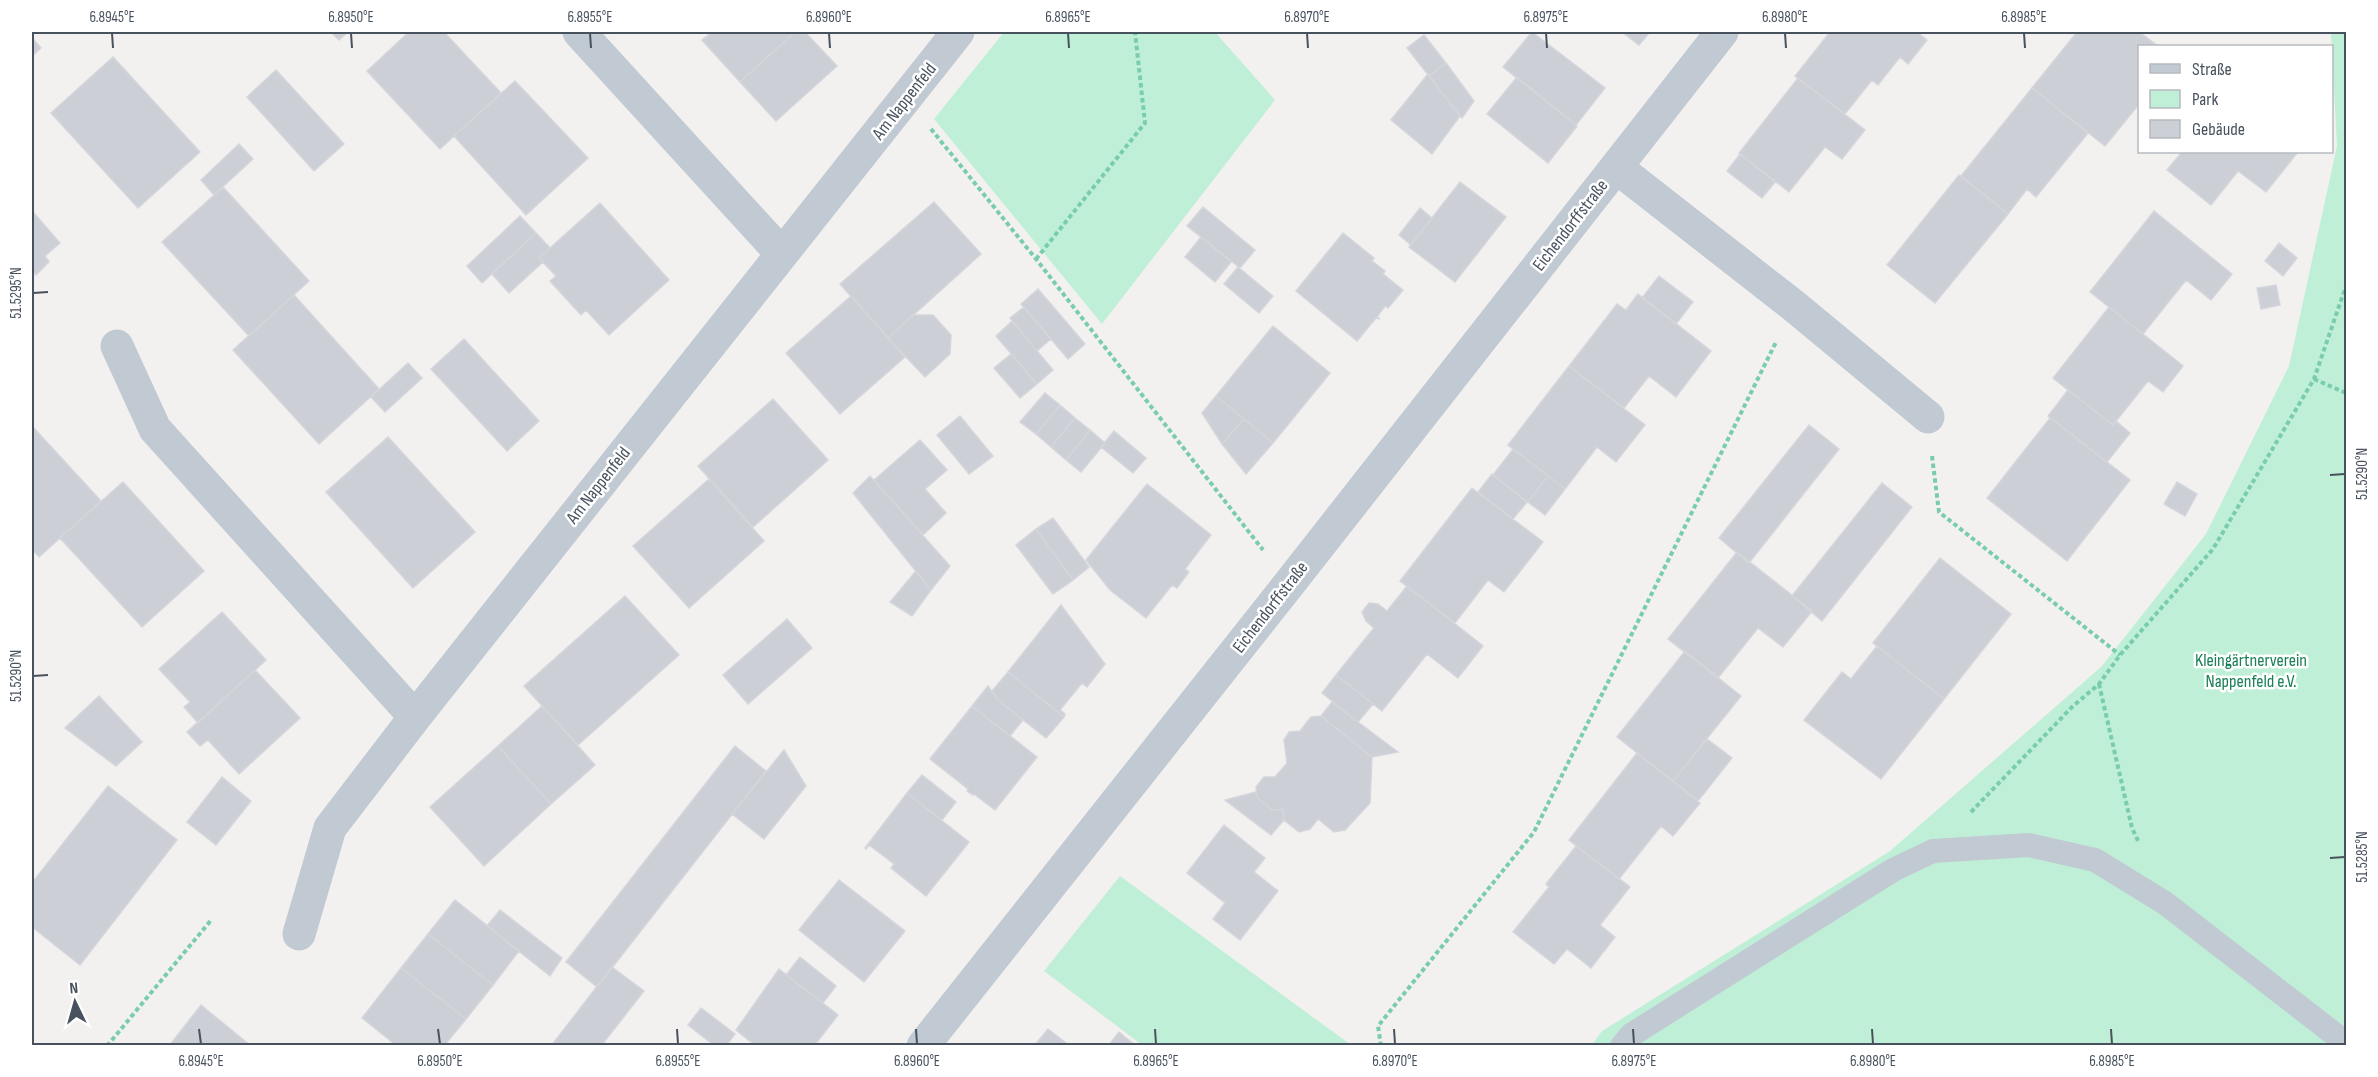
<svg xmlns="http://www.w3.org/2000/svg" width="2378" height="1077" viewBox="0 0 2378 1077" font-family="'Sofia Sans Condensed',sans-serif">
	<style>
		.green { fill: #c0efd7 }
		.building { fill: #cccfd6; stroke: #d5d6dc; stroke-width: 1.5 }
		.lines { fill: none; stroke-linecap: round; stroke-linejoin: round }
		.path { stroke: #79cdac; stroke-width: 4; stroke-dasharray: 4.5 3; stroke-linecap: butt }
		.service { stroke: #c1c9d2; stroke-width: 24 }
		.minor { stroke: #c1c9d2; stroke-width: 33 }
		.ticks { fill: none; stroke: #48525e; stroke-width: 2 }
		.labels { text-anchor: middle; stroke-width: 5; stroke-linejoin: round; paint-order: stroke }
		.street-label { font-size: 18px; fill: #48525e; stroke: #fff }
		.park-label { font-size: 18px; fill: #197f56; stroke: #fff }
		.neatline { fill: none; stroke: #48525e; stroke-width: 2 }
		.ticks-label { font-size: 15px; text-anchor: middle; fill: #48525e }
	</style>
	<rect width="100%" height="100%" fill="#f3f1f0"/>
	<!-- green -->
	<path class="green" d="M1004,32H1215L1275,100L1102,324L934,119Z
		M2331,32H2346V1045L1591,1046L1602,1031L1890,851L2101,667L2206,534L2289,366L2337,146Z
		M1120,876L1351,1045H1142L1044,971Z"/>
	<!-- building -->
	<path class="building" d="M331,32H348L339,40Z
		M409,32H444L501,93L440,149L367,71Z
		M712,32H795L740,82L702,40Z
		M795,32H805L837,66L776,121L740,82Z
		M1532,32L1605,88L1576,125L1503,67Z
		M1622,32H1650L1639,45Z
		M1830,32H1917L1927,40L1908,64L1900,57L1878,85L1872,80L1845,114L1795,76Z
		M2077,32H2139L2158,46H2140V103L2105,146L2032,88Z
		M1424,35L1446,63L1429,76L1407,48Z
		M32,38L41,48L32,56Z
		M113,57L200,152L138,208L51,113Z
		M1446,63L1474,101L1462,118L1429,76Z
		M276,70L344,144L314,171L247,97Z
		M1428,74L1460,116L1432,154L1391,120Z
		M1517,77L1577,126L1548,163L1487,114Z
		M1798,78L1865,130L1842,159L1825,147L1789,192L1739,153Z
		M515,81L588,158L526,215L454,136Z
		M2032,88L2088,133L2036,197L2027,189L2008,214L1961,176Z
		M239,144L253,159L214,195L201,180Z
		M2182,152H2298L2266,192L2238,171L2211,205L2167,170Z
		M1740,154L1775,182L1762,198L1727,171Z
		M1959,175L2008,214L1935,303L1887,265Z
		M1460,182L1506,217L1455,282L1409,247Z
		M223,187L309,281L249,336L162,242Z
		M934,202L981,254L888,338L840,284Z
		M600,203L669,280L609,335L586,310L581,315L550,281L556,276L539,258Z
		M1203,207L1255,250L1240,268L1187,226Z
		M1420,208L1432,218L1411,245L1399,235Z
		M2154,211L2232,274L2211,300L2186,280L2143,334L2090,292Z
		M33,212L60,243L45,256L49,262L36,275L32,270Z
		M520,216L536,233L482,283L467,266Z
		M536,233L550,248L539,258L543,262L509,293L492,274Z
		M1343,233L1374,258L1372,261L1385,271L1383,274L1403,290L1388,308L1385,306L1377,317L1380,319L1376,318L1357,341L1296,291Z
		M1201,237L1231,262L1215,282L1185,257Z
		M2279,243L2297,258L2283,276L2265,261Z
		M1238,267L1273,296L1259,313L1224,284Z
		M1659,276L1693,302L1676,324L1642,298Z
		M2276,285L2280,305L2261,309L2257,288Z
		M1038,289L1085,344L1068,359L1021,304Z
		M1638,294L1711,351L1676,397L1649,376L1624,408L1569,366L1617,304L1626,310Z
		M294,295L379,389L319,444L233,350Z
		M851,296L905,357L840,414L786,353Z
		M1024,307L1051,339L1037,351L1010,318Z
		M2109,307L2183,366L2163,392L2148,381L2113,425L2053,378Z
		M913,315H933L951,335L950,354L925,377L888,338Z
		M1012,321L1053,370L1037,384L996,336Z
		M1273,326L1330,373L1273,443L1216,396Z
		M464,339L539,421L507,451L431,369Z
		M1011,354L1037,384L1020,398L994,368Z
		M408,363L422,378L385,412L371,397Z
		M1569,366L1645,425L1616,462L1597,447L1565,489L1508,445Z
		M2068,390L2113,425L2116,421L2130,433L2107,462L2048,416Z
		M1045,393L1060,405L1036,434L1020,422Z
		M1216,396L1244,419L1222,444L1202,413Z
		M773,399L828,460L753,527L698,466Z
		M1060,405L1075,418L1051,447L1036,434Z
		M960,416L993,456L969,474L937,435Z
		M1075,418L1090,430L1066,460L1051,447Z
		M2050,418L2130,480L2067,561L1987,498Z
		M1244,419L1273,443L1246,474L1222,444Z
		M1809,425L1839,449L1749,563L1719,538Z
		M32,426L101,501L39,557L32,549Z
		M1090,430L1105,443L1081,472L1066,460Z
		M1114,431L1146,458L1133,473L1101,447Z
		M388,437L475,532L413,588L326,492Z
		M920,440L947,470L925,489L946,513L923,535L874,480Z
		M1513,449L1548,476L1528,502L1493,475Z
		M1492,474L1527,502L1513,519L1478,492Z
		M870,476L950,566L931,590L853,493Z
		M1548,476L1565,489L1545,515L1528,502Z
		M709,479L764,541L689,608L633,546Z
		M123,482L204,571L142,627L60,538Z
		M2177,482L2197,494L2185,516L2164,504Z
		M1882,483L1912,507L1822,621L1792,596Z
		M1147,484L1211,535L1185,569L1189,572L1177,588L1172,585L1146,618L1110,590L1086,560Z
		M1472,488L1543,542L1504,592L1488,580L1455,623L1400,581Z
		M1053,518L1089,567L1073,580L1036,529Z
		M1036,529L1073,580L1053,594L1016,545Z
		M1737,552L1812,611L1783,647L1758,628L1718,678L1668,639Z
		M1940,558L2011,614L1944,699L1873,643Z
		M916,571L931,590L912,616L890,602Z
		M1407,586L1483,646L1458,678L1427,654L1382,711L1336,675L1374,628L1366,621L1362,612L1369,603L1378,604L1387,611Z
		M625,596L679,655L578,745L524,686Z
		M1061,605L1105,664L1087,687L1082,683L1060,710L1065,714L1064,717L1008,672Z
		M222,612L266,660L198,723L184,707L190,702L159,669Z
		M787,619L812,648L748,704L723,675Z
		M1877,646L1944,699L1881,779L1804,720L1842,672L1851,679Z
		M1685,651L1741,696L1673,781L1617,737Z
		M255,670L300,718L239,774L208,740L200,746L187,732Z
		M1008,672L1064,717L1046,738L998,700L992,691Z
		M1336,675L1373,704L1358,722L1322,693Z
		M988,686L998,700L1023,720L1010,736L972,706Z
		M99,696L142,742L116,766L65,728Z
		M1332,702L1358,722L1398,752L1372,757L1321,716Z
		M542,706L595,765L551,804L498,746Z
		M972,706L1037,757L995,810L974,794L973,795L967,791L968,789L930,759Z
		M1321,716L1372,757L1370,803L1345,830L1334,832L1318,819L1310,829L1299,832L1284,820L1283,809L1273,810L1257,798L1256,787L1264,777H1275L1287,763L1284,740L1289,732L1300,731L1311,717Z
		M1707,739L1732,758L1698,801L1673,781Z
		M498,746L551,804L484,866L430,807Z
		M735,746L766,771L597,987L566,962Z
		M784,750L806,786L764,839L732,814Z
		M1637,753L1700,803L1673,836L1661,826L1619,879L1569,840Z
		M922,775L956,802L942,820L907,793Z
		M222,777L251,801L216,845L187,822Z
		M108,786L177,840L80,965L32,927V883Z
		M1256,792L1257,798L1273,810L1283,809L1284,820L1271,835L1225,800Z
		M907,793L969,842L926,896L891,868L894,864L869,845L866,849L865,848Z
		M1224,825L1265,858L1254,872L1278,891L1240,940L1213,919L1225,903L1187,873Z
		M1576,846L1630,887L1600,925L1615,937L1591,968L1567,949L1554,964L1513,932L1549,887L1546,884Z
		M839,880L905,931L864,982L799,930Z
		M455,900L519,951L493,985L428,934Z
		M500,910L562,958L550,976L487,926Z
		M428,934L493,985L466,1019L401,968Z
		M800,957L836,986L823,1003L786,975Z
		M612,967L644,991L601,1046H551Z
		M401,968L466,1019L444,1046H397L362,1018Z
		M779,969L838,1015L814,1046H756L736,1030Z
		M201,1005L251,1046H169Z
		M701,1008L735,1034L726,1046H715L688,1025Z
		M1048,1029L1070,1046H1034Z
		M1119,1032L1136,1046H1108Z"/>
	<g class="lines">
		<!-- path -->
		<path class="path" d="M931,129L1036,259L1263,550
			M1036,259L1145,123L1135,32
			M2314,379L2346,393
			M1932,456L1939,512L2120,655
			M2099,684L2132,828L2139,843
			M1971,812L2072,707L2099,684L2120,655L2213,549L2314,379L2346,286
			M107,1046L212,919
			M1381,1046L1378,1026L1534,832L1776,342"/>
		<!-- service -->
		<path class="service" d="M1622,1046L1631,1035L1893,870L1933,851L2029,845L2095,860L2165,903L2346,1043"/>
		<!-- minor -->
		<path class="minor" d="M579,32L781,253
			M1616,167L1794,306L1928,417
			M117,346L155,429L415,717
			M299,934L330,828L415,717L958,32
			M923,1046L1289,584L1722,32"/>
	</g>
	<!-- ticks -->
	<path class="ticks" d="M112,33L113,48M351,33L352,48M590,33L591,48M829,33L830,48M1068,33L1069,48M1307,33L1308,48M1546,33L1547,48M1785,33L1786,48M2024,33L2025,48M33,293L48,292M2330,475L2345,474M33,676L48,675M2330,858L2345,857M199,1029L201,1044M438,1029L440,1044M677,1029L678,1044M916,1029L917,1044M1155,1029L1156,1044M1394,1029L1395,1044M1633,1029L1634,1044M1872,1029L1873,1044M2111,1029L2112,1044"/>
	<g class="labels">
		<!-- street labels -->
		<g class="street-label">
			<text transform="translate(904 101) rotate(-52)" y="6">Am Nappenfeld</text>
			<text transform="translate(1570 225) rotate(-52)" y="6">Eichendorffstraße</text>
			<text transform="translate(598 485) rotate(-52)" y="6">Am Nappenfeld</text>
			<text transform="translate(1270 607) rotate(-52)" y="6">Eichendorffstraße</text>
		</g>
		<!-- park labels -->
		<g class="park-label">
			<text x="2251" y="666">Kleingärtnerverein<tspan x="2251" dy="21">Nappenfeld e.V.</tspan></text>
		</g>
	</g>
	<!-- border -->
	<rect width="2378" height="1077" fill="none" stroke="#ffffff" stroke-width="66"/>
	<!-- legend -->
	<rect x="2138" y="45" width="195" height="108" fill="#ffffff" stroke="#b6babf" stroke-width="1.5"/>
	<rect x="2150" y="64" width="30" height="9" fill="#c1c9d2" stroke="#b6babf" stroke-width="1.5"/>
	<text x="2192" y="75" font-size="18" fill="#48525e">Straße</text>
	<rect x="2150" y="90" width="30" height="18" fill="#c0efd7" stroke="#b6babf" stroke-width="1.5"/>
	<text x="2192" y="105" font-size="18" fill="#48525e">Park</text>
	<rect x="2150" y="120" width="30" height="18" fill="#cccfd6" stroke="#b6babf" stroke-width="1.5"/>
	<text x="2192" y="135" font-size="18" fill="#48525e">Gebäude</text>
	<!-- north arrow -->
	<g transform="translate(75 1002) rotate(355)" stroke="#ffffff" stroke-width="4.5" paint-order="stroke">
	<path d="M0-4.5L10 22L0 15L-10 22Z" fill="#48525e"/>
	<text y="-9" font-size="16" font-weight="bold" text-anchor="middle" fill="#48525e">N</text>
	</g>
	<rect x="33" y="33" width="2312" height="1011" class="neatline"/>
	<g class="ticks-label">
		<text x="112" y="22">6.8945°E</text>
		<text x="351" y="22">6.8950°E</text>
		<text x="590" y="22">6.8955°E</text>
		<text x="829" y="22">6.8960°E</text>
		<text x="1068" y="22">6.8965°E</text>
		<text x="1307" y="22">6.8970°E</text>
		<text x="1546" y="22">6.8975°E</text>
		<text x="1785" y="22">6.8980°E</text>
		<text x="2024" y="22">6.8985°E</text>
		<text transform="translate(16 293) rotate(-90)" y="5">51.5295°N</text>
		<text transform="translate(2362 474) rotate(-90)" y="5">51.5290°N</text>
		<text transform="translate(16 676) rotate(-90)" y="5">51.5290°N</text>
		<text transform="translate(2362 857) rotate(-90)" y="5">51.5285°N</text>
		<text x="201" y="1066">6.8945°E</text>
		<text x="440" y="1066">6.8950°E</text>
		<text x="678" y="1066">6.8955°E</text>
		<text x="917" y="1066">6.8960°E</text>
		<text x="1156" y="1066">6.8965°E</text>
		<text x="1395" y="1066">6.8970°E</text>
		<text x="1634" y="1066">6.8975°E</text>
		<text x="1873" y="1066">6.8980°E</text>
		<text x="2112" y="1066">6.8985°E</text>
	</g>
</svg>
